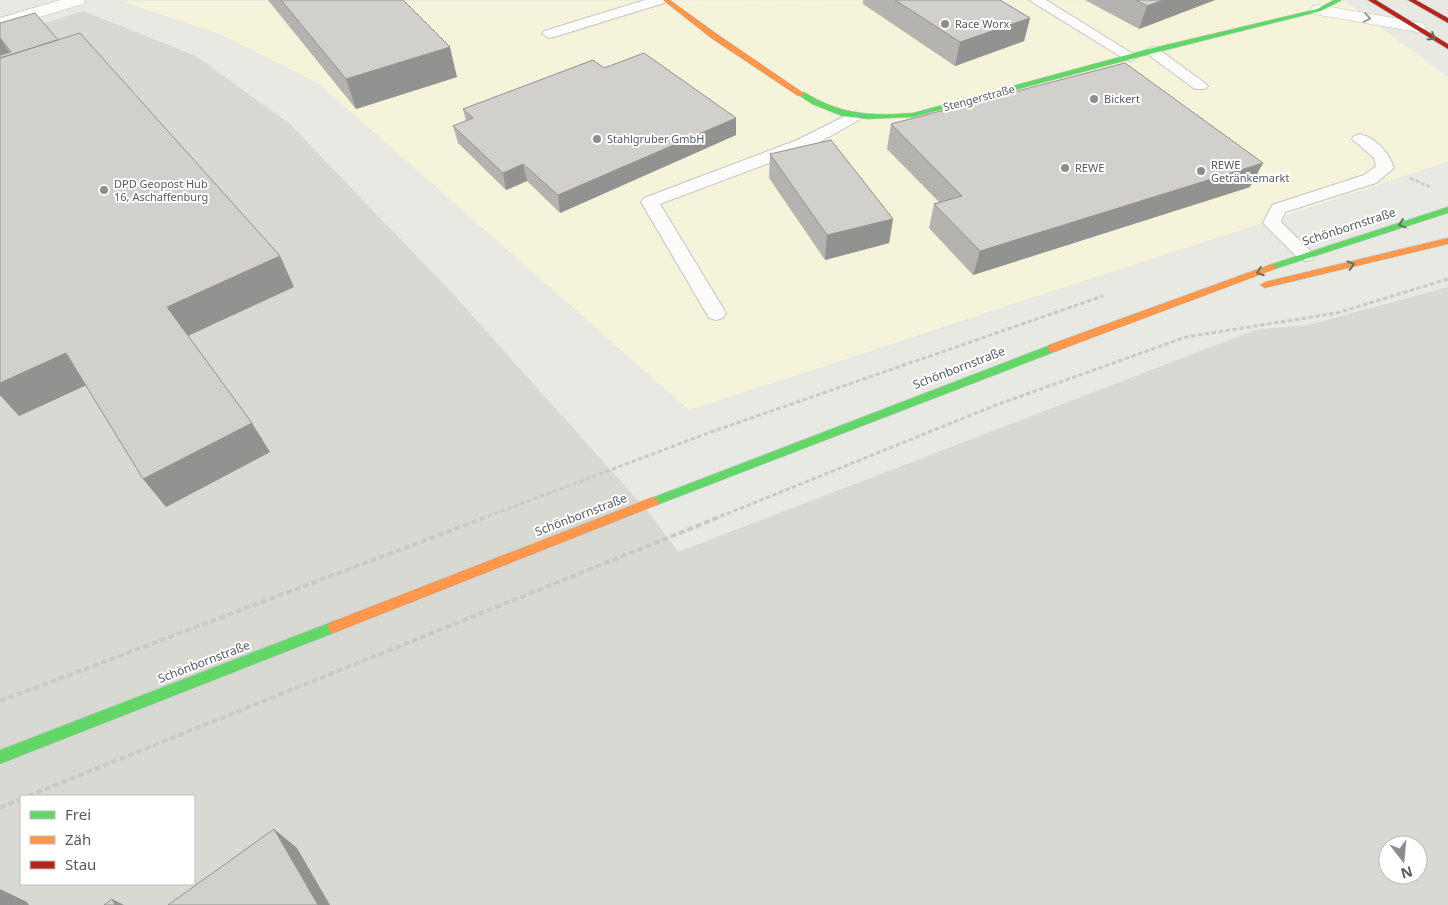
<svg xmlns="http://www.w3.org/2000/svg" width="1448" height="905" viewBox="0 0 1448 905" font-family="'Noto Sans',sans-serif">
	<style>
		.commercial { fill: #f5f3da }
		.industrial { fill: #d9d9d3; fill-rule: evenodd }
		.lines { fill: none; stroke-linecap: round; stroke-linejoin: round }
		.lane-casing { stroke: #c5c5c5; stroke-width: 2 }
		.street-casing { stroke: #c5c5c5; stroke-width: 1 }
		.fast-casing { stroke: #c5c6c5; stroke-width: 1 }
		.slow-casing { stroke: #c5c6c5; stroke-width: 1 }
		.jam-casing { stroke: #c5c6c5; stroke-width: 1 }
		.path-far2 { stroke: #c6cbc9; stroke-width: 2.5; stroke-dasharray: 4 2; stroke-linecap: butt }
		.path-far1 { stroke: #c6cbc9; stroke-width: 3; stroke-dasharray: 4.5 2.5; stroke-linecap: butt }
		.path { stroke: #c6cbc9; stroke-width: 4; stroke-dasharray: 6 3; stroke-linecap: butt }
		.lane { fill: #fcfcfb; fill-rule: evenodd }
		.street { fill: #fcfcfb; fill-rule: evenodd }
		.fast { fill: #63d668; fill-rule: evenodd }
		.slow { fill: #ff974d; fill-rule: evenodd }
		.jam { fill: #b3261e; fill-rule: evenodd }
		.wall { fill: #b4b3b0 }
		.shaded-wall { fill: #929290 }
		.building { fill: #d1d0cd; stroke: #929290 }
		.oneway { stroke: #9a9b9f }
		.oneway2 { stroke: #5b7462 }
		.poi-dot { fill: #8b8d8e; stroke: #fff; stroke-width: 2 }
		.labels { text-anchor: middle; stroke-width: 4; stroke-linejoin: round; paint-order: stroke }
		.far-poi-label { font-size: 11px; fill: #595b61; stroke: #fff; text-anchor: start }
		.far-street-label { font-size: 11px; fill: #595b61; stroke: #fff }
		.street-label { font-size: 12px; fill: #595b61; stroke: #fff }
	</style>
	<rect width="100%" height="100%" fill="#e9e9e3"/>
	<!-- commercial -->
	<path class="commercial" d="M1343,0L1448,77V162L689,410L318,83L218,33L121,1Z"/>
	<!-- industrial -->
	<path class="industrial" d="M83,11L196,56L290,124L453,294L651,515L678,552L1255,330L1308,325L1448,287V905H0V37ZM21,796H194V884H21ZM1388,845H1418V875H1388Z"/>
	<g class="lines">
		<!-- lane casing -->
		<g class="lane-casing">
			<path id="lane" d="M645,0H666L664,3L554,37L549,38L542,34L544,31Z
				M1029,0H1046L1138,57L1131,61L1126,60Z
				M1152,47L1157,48L1205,83L1208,86L1205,89H1195L1147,54L1145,51Z
				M853,112L859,114L861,117L859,120L809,148L660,204L726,313L723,318L716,320L709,318L641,202L644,198L797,140Z
				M1360,134C1376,138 1389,152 1394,168L1376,183L1285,212L1281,222L1315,255L1313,259L1306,261L1299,259L1263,223L1272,205L1364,175L1376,166L1374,158L1352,139L1354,136Z"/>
		</g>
		<!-- street casing -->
		<g class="street-casing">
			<path id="street" d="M60,0H85L83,4L0,29V18Z
				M1319,5L1417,22L1423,23L1426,27L1423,31L1417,32L1313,14L1310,10L1313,6Z"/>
		</g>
		<!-- fast casing -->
		<g class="fast-casing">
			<path id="fast" d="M1334,0H1342L1321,11L1154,53L913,117L868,119L842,116L812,104L797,94L804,92C841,115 870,116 913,113L1149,49L1317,9Z
				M1448,207V213L1275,269H1269L1267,267L1269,265Z
				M1053,344L1057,345L1058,348L1057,351L657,505H649L647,502L649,499Z
				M334,621L339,623L340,627L339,631L0,764V750Z"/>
		</g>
		<!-- slow casing -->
		<g class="slow-casing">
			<path id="slow" d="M663,0H670L717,34L805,94L798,96L711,38Z
				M1448,238V244L1265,288L1260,285L1265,282Z
				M1272,264L1275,265V269L1057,351H1049L1048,348L1049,345Z
				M653,497L657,499L659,502L657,505L334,633L329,631L328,627L329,623Z"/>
		</g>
		<!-- jam casing -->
		<g class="jam-casing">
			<path id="jam" d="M1368,0H1376L1448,44V49Z
				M1408,0H1416L1448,18V23Z"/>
		</g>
		<!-- path-far2 -->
		<path class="path-far2" d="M1410,178L1430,187"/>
		<!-- path-far1 -->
		<path class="path-far1" d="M481,519L708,433L1103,296
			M714,519L996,405L1186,337L1337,313L1448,279"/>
		<!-- path -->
		<path class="path" d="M0,701L484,518
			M28,796L717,518
			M0,808L21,799"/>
		<!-- lane -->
		<use href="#lane" class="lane"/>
		<!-- street -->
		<use href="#street" class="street"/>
		<!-- fast -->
		<use href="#fast" class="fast"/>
		<!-- slow -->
		<use href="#slow" class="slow"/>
		<!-- jam -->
		<use href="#jam" class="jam"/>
	</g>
	<!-- wall -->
	<path class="wall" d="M268,0H403L457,77L356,109Z
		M863,0H1000L1030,18L1024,41L955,66L863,4Z
		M1085,0H1215L1139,29Z
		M0,23L58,40L280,256L294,287L188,336L270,452L166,507L86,385L19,416L0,395Z
		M604,68L736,135L560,213L527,181L506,190L458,143L453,126L466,121L463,109Z
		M891,124L1250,187L973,275L929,228L934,204L939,202L887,149Z
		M770,154L893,219L889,243L825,260L769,178Z"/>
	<!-- shaded-wall -->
	<path class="shaded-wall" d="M1163,0H1215L1139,29L1147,6Z
		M1030,18L1024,41L955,66L960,42Z
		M0,38L14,60L0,93Z
		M450,47L457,77L356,109L346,79Z
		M736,118V135L560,213L558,195Z
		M1263,163L1250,187L973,275L980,251Z
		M523,164L527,181L506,190L503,173Z
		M893,219L889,243L825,260L827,235Z
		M280,256L294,287L185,337L167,307Z
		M66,353L89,384L19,416L0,395V383Z
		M252,423L270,452L166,507L143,479Z
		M274,829L297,848L330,905H318Z
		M0,889L27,902L29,905H0Z
		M112,899L124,905H115Z"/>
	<!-- building -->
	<path class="building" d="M281,0H403L450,47L346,79Z
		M895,0H1000L1030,18L960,42Z
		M1136,0H1163L1147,6Z
		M35,13L58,40L0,58V55L11,52L0,38V23Z
		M80,33L280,256L167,307L252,423L143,479L66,353L0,383V58Z
		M644,53L736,118L558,195L523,164L503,173L453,126L473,118L463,109L593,60L604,68Z
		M1125,63L1263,163L980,251L934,204L962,196L891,124Z
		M831,140L893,219L827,235L770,154Z
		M274,829L318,905H168Z
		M112,899L115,905H104Z"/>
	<!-- one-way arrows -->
	<defs><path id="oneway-chevron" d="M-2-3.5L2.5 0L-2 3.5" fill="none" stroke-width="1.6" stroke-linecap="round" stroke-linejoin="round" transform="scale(1.25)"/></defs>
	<use class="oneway" href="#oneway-chevron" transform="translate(1367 18) rotate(10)"/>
	<g class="oneway2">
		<use href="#oneway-chevron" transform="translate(1432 37) rotate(32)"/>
		<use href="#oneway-chevron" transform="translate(1402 224) rotate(162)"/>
		<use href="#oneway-chevron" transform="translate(1351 265) rotate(-14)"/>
		<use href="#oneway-chevron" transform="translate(1260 272) rotate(160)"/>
	</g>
	<!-- markers -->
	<g class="poi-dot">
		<circle cx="945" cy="24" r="5"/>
		<circle cx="1094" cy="99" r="5"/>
		<circle cx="597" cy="139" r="5"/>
		<circle cx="1065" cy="168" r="5"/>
		<circle cx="1201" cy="171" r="5"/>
		<circle cx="104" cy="190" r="5"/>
	</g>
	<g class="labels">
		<!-- far-poi labels -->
		<g class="far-poi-label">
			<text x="955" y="28">Race Worx</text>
			<text x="1104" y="103">Bickert</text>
			<text x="607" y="143">Stahlgruber GmbH</text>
			<text x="1211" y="169">REWE<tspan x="1211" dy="13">Getränkemarkt</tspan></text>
			<text x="1075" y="172">REWE</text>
			<text x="114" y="188">DPD Geopost Hub<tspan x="114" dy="13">16, Aschaffenburg</tspan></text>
		</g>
		<!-- far-street labels -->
		<g class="far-street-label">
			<text transform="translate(979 98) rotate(-15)" y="4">Stengerstraße</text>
		</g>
		<!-- street labels -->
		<g class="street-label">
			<text transform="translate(1349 227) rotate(-18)" y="4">Schönbornstraße</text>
			<text transform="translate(959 368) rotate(-21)" y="4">Schönbornstraße</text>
			<text transform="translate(581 515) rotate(-21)" y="4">Schönbornstraße</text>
			<text transform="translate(204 662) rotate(-21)" y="4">Schönbornstraße</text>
		</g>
	</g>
	<!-- legend -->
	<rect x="20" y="795" width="175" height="90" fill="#ffffff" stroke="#bdbdc0"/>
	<rect x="30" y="811" width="25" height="8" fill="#63d668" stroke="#bdbdc0"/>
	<text x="65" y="820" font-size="15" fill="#595b61">Frei</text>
	<rect x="30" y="836" width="25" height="8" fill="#ff974d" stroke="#bdbdc0"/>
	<text x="65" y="845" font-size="15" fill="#595b61">Zäh</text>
	<rect x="30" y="861" width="25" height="8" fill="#b3261e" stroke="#bdbdc0"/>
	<text x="65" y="870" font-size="15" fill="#595b61">Stau</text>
	<!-- north arrow -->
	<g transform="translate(1403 860) rotate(164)"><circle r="24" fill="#ffffff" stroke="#bdbdc0"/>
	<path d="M0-4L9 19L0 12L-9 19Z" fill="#8b8d8e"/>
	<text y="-8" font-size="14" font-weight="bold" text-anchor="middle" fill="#595b61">N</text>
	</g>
</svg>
